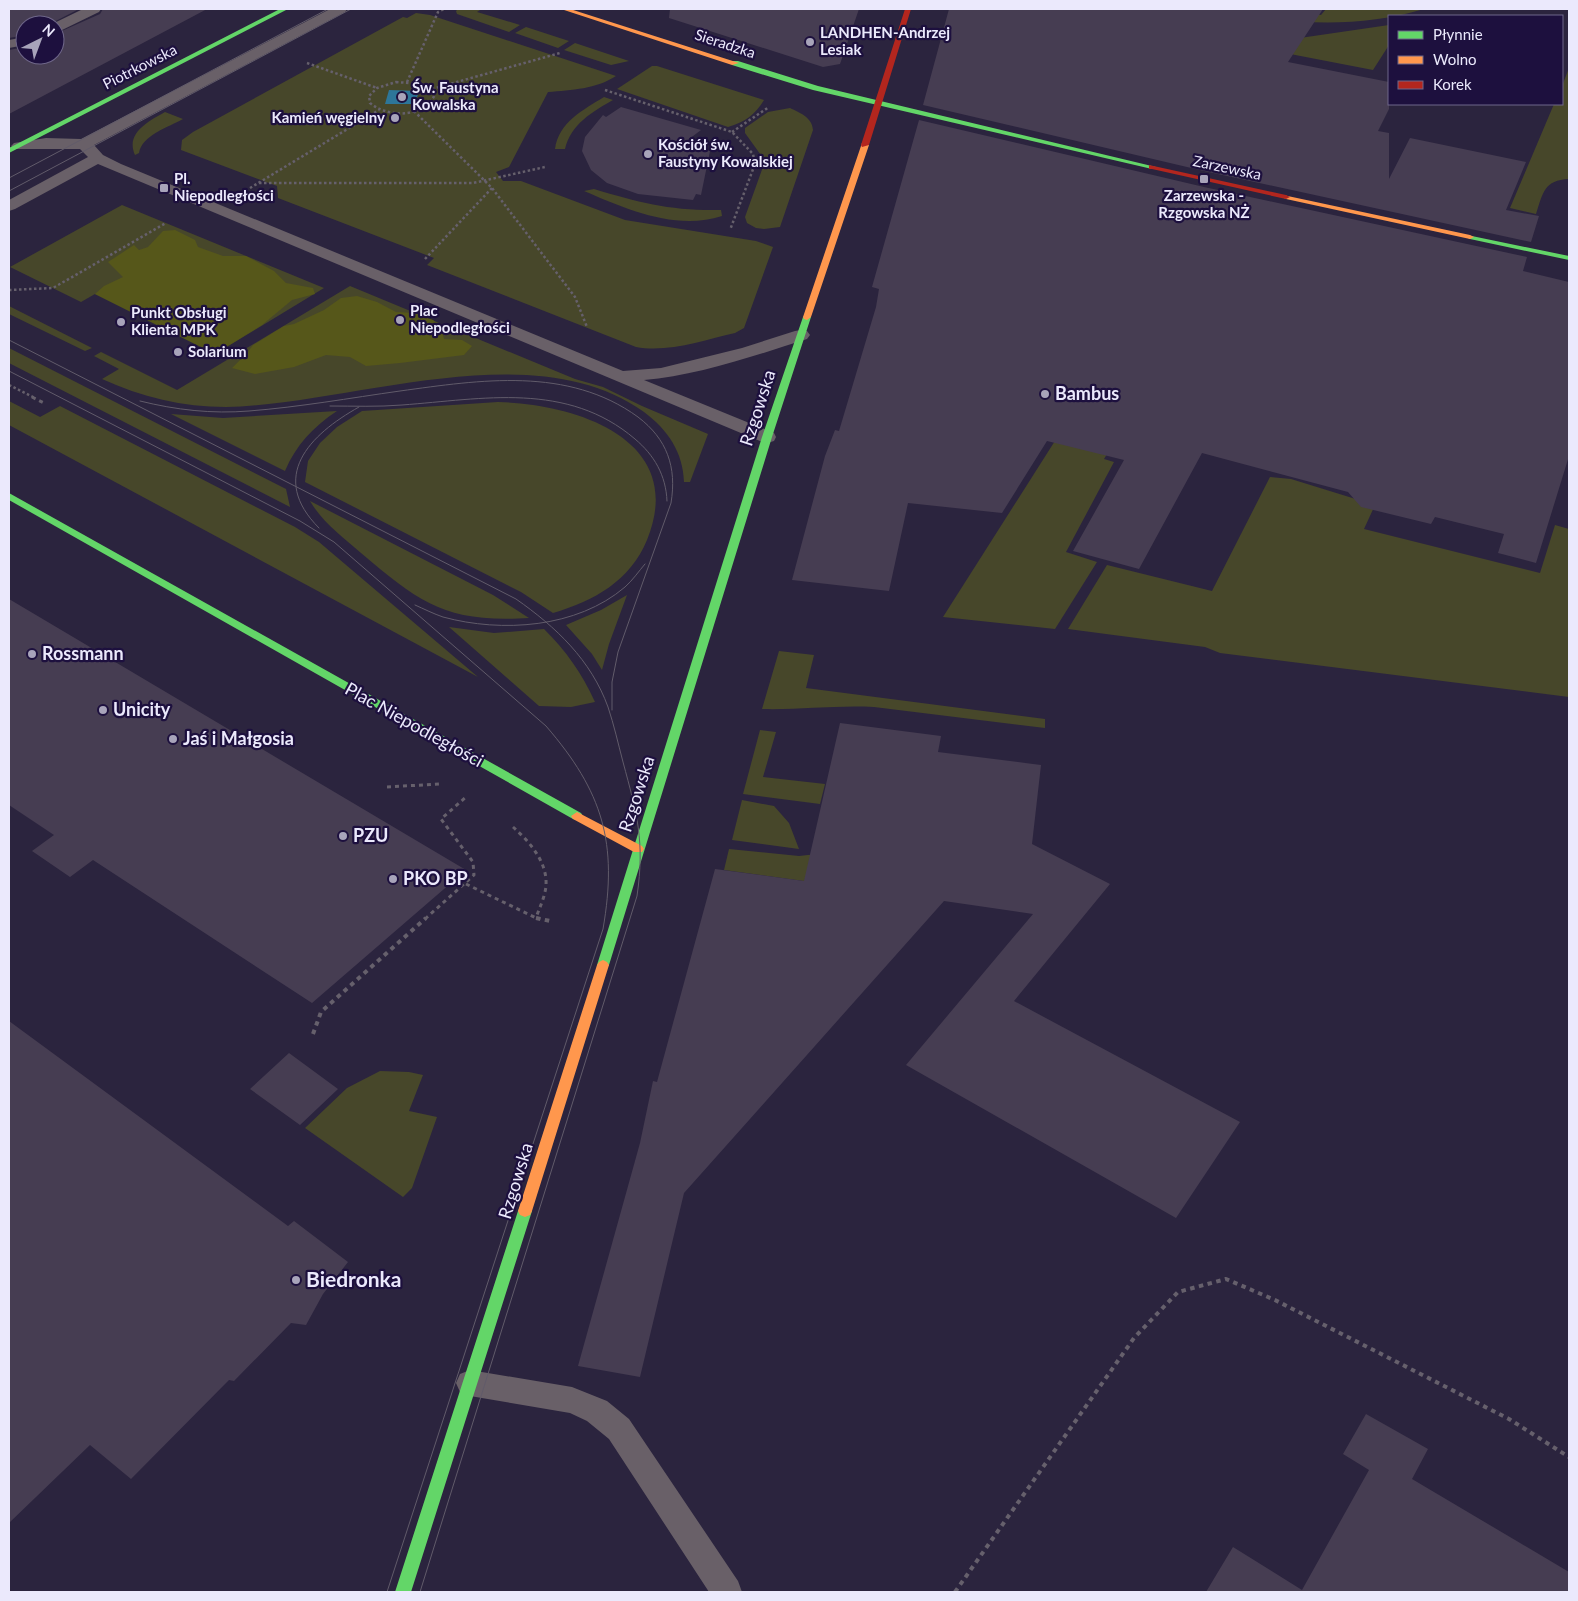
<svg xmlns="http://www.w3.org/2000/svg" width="1578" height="1601" viewBox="0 0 1578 1601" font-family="Lato,sans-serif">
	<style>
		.green { fill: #47472a }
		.forest { fill: #56571a }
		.water { fill: #2d7699 }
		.building { fill: #463d52 }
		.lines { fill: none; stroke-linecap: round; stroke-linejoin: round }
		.path-far2 { stroke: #66606c; stroke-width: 2.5; stroke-dasharray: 2.5 2.5; stroke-linecap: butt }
		.path-far1 { stroke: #66606c; stroke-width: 3; stroke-dasharray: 4 4; stroke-linecap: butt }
		.path { stroke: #66606c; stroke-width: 4; stroke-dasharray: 4.5 4.5; stroke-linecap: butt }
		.lane { fill: #696068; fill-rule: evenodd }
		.fast { fill: #63d668; fill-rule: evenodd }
		.slow { fill: #ff974d; fill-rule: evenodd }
		.jam { fill: #b3261e; fill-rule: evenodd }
		.tram { stroke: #615b6a; stroke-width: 1 }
		.poi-dot { fill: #a8a4ba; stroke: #1d103e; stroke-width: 2 }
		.labels { text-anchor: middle; stroke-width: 4.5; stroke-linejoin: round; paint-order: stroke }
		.far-poi-label { font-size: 15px; font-weight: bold; fill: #ebe9fc; stroke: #1d103e; text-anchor: start }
		.far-street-label { font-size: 15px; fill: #ebe9fc; stroke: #1d103e }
		.poi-label { font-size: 18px; font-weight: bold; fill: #ebe9fc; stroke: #1d103e; text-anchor: start }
		.street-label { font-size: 18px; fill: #ebe9fc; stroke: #1d103e }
		.near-poi-label { font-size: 21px; font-weight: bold; fill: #ebe9fc; stroke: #1d103e; text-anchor: start }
	</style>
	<rect width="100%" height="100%" fill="#2b243e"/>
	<!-- green -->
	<path class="green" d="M458,9H477L480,10L477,12L520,25L509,32L457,14L456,11Z
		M1269,9H1292L1321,15L1326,9H1424C1371,25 1317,25 1262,18Z
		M416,13L430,15L616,76C596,89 572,90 548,92L509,167L496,172L503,181H521L625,220L756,241L773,247L744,328L735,333C704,340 668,353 636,347L427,265L434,258L278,198L277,186L181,150L182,140L193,132L403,17L407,18Z
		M1389,25V45L1373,70L1285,53L1293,39Z
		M526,27L569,41L558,48L515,33Z
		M575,43L629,61L611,65L564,50Z
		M652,66H657L764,100C755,115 745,122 728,127L617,89Z
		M1569,68V179C1544,180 1543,193 1536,214L1510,208L1554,104H1562V86Z
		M604,97L613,100C592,112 571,124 565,149H555C559,122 583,110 604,97Z
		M790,108C800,113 812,117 813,130L780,227L764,229L756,228L747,223L745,217L764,164L763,158L745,133V128L768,112Z
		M165,112L183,119C169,127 142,135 139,153L135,155C125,133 149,121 165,112Z
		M594,189C640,203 672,211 721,210L722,216C676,231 626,209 584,191Z
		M122,205L324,288L215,354L95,294L81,302L10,267Z
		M350,286L575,379L603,387L642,406L708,434L690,482H684C683,452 668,430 644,412C533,332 354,404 226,407C183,407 141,397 102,379L119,369L94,356L101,352L177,390Z
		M9,306L92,348L85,351L9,314Z
		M9,348L286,489L290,507L9,363Z
		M1114,348L1136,407L1104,459L1114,462L1066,552L1097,562L1055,629L943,617Z
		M9,401L40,417L60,406L295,527L319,542L478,677L9,425Z
		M498,402C576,404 688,439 647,540C630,581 594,601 553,613L521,592L305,482L308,461L320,443L337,427L362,411Z
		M337,411C313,427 296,445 285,471L171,414L223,418Z
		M1270,477L1291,479L1375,505L1364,529L1540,573L1555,525L1569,529V697L1220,653L1205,647L1068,629L1107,565L1212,591Z
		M310,501L493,595L529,618C447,623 421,604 361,553C343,537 322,522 310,501Z
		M627,595L609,644L602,670L592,654L566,625L601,610Z
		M449,627L494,633L544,629C566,651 582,673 595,702L571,707L539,706Z
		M779,651L814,655L806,688L1045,719V728L874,707C836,705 799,710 762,709Z
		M760,730L776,732L763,777L825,784L820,804L743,794Z
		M742,800L774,806L789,823L799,849L732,840Z
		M729,849L799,856L817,854L811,882L724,870Z
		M380,1071L409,1072L423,1075L409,1111L437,1117L412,1188L403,1197L305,1128L347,1088Z"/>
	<!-- forest -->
	<path class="forest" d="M175,230L195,240L198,247L223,256H246L274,271L286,283L313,288L315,294L292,300L262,325L215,354L95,294L104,286L123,277L108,262L134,245L139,250L148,247L163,231Z
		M357,296L377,302L396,312L415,313L433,320L441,327L444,339L462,340L472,346L464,355L400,363L366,366L350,357L326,355L294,367L255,374L232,368L247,353L253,345L284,326L294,324L324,310L341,298Z"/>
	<!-- water -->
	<path class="water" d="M389,90L419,91L415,104H385Z"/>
	<!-- building -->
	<path class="building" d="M9,9H79L48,25H25V35L9,38Z
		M103,9H207L9,114V50L25,47V55H55V34L100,14Z
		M670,9H859L840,64L823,67L669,18Z
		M949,9H1323L1288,62L1389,82V109L1378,131L1389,133V179L1410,138L1526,162L1506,210L1539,216L1531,242L1204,171L923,105Z
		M621,107L701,130L680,146L710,151L701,195L696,194L693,200L638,194L607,183L591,170L582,151L585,137L603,115L606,117Z
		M919,120L1204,187L1527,257L1523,271L1569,282V456L1536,563L1498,553L1504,534L1435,517L1431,524L1361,507L1348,492L1202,453L1139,569L1073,551L1124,460L1047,441L1002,513L908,503L889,591L792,580L825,456L835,430L839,431L876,307L879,289L872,287Z
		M9,599L466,870L312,1003L93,860L70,877L32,851L54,835L9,805Z
		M840,723L941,736L938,752L1041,765L1032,844L1110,884L1014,1001L1240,1122L1176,1218L906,1065L1033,914L944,901L684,1193L640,1377L578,1366L640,1143L653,1081L657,1082L715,869L804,881Z
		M9,1021L288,1226L294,1221L348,1262L323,1294L306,1325L291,1323L234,1381L229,1380L131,1479L90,1445L9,1523Z
		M289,1053L338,1089L300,1125L250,1089Z
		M1366,1414L1428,1449L1412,1479L1569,1572V1592H1206L1233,1547L1302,1590L1369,1470L1343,1454Z"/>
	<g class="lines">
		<!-- path-far2 -->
		<path class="path-far2" d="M307,63L377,88
			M396,82L422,84L435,93C434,99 430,101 426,105C410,118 385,115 370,103L369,96L377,88Z
			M407,82L438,12L444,9
			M432,89L560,53
			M605,90L732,132L753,154L755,164L730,230
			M414,111L492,188L575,297L587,327
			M732,132L769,107
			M259,183H473L545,167
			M250,188L379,110
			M425,259L492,188
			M9,290L53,288L166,223
			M9,385L35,398"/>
		<!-- path-far1 -->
		<path class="path-far1" d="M32,397L46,404
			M387,787L439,784
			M513,827C531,843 551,866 545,892C543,901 539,909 536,918L541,919
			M466,884L536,918
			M425,919L474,875L473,862L441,819L466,797"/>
		<!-- path -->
		<path class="path" d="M536,918L550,921
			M313,1034L321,1012L426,918
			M955,1592L1134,1338L1178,1292L1226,1279L1275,1300L1509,1419L1569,1457"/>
		<!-- lane -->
		<path class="lane" d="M83,9H101L99,12L60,31L55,32V25H50Z
			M330,9H347L345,12L94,145L103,155L121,164L623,371L661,368L742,348L795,331L801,330L807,331L810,335L807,339C757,355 696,376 644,380L774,433L776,437L774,441L767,443L760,441L98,164L15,209L9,211V200L88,157L80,149H14L11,146L14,143L46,138L81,139Z
			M25,37V45L9,48V40Z
			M470,1370L572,1387L607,1401L629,1419L738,1581L742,1592H709L609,1439L587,1421L570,1413L470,1396L460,1392L456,1383L460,1374Z"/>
		<!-- fast -->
		<path class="fast" d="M280,9H288L9,153V148Z
			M732,61H738L818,86L1156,167L1152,169L813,90L732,65Z
			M1467,235L1569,256V260L1470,239L1466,237Z
			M807,314L811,317L772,437L609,965L607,968H599L597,965L762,437L803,317Z
			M9,493L581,813L583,816L577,820L573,819L9,500Z
			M525,1205L530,1207L532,1211L411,1592H395L518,1211L520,1207Z"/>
		<!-- slow -->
		<path class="slow" d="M561,9H570L739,63L732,65Z
			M862,143L869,145L811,317L807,320L804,319L803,317Z
			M1283,195L1470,235L1474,237L1470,239L1286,199L1282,197Z
			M577,812L642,846L644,849L642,852H634L573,819L571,816Z
			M603,960L607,962L609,965L532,1211L530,1215L525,1217L520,1215L518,1211L597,965L599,962Z"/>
		<!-- jam -->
		<path class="jam" d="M905,9H911L869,145L862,147L861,145Z
			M1149,165L1286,195L1290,197L1286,199L1152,169H1149Z"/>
		<!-- tram -->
		<path class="tram" d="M9,178L328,9
			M9,191L351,9
			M9,340L516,599C556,627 591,660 608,707C614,725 618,743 623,762C637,814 645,841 637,896L420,1592
			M9,371L300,521L334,542L546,726C603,792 618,843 603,929L387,1592
			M140,401C176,410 212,414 249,411C300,407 350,398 400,391C480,380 568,366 638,417C667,439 677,467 671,503L618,652L612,682V710
			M330,406C354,406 378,407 402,405C483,399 567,381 635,439C654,455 666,475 667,501
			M319,528C268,477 309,435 359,407
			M415,605C424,609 434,614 443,617C502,633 577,628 625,587C632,581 639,571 645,564"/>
	</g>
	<!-- markers -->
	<g class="poi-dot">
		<circle cx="810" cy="42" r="5"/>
		<circle cx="402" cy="97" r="5"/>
		<circle cx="395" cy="118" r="5"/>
		<circle cx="648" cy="154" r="5"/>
		<rect x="1199" y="174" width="10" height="10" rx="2.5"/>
		<rect x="159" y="183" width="10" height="10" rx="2.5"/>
		<circle cx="400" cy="320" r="5"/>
		<circle cx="121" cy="322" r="5"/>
		<circle cx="178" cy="352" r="5"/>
		<circle cx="1045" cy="394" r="5"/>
		<circle cx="32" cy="654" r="5"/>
		<circle cx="103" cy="710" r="5"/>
		<circle cx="173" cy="739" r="5"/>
		<circle cx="343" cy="836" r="5"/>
		<circle cx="393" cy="879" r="5"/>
		<circle cx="296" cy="1280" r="5"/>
	</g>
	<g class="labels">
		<!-- far-poi labels -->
		<g class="far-poi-label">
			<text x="820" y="38">LANDHEN-Andrzej<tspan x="820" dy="17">Lesiak</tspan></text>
			<text x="412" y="93">Św. Faustyna<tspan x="412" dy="17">Kowalska</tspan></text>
			<text x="385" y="123" text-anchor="end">Kamień węgielny</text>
			<text x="658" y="150">Kościół św.<tspan x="658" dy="17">Faustyny Kowalskiej</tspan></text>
			<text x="174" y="184">Pl.<tspan x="174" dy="17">Niepodległości</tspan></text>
			<text x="1204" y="201" text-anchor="middle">Zarzewska -<tspan x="1204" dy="17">Rzgowska NŻ</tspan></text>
			<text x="410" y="316">Plac<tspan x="410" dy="17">Niepodległości</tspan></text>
			<text x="131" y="318">Punkt Obsługi<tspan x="131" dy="17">Klienta MPK</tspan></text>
			<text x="188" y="357">Solarium</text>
		</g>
		<!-- far-street labels -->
		<g class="far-street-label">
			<text transform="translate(725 44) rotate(18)" y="5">Sieradzka</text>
			<text transform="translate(140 67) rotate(-27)" y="5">Piotrkowska</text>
			<text transform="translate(1227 168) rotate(12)" y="5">Zarzewska</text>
		</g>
		<!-- poi labels -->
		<g class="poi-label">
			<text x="1055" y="400">Bambus</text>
			<text x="42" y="660">Rossmann</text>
			<text x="113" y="716">Unicity</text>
			<text x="183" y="745">Jaś i Małgosia</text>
			<text x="353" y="842">PZU</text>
			<text x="403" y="885">PKO BP</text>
		</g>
		<!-- street labels -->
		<g class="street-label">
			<text transform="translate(758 408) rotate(-72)" y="6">Rzgowska</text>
			<text transform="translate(414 725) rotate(29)" y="6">Plac Niepodległości</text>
			<text transform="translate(637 794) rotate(-72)" y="6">Rzgowska</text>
			<text transform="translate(516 1181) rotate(-73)" y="6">Rzgowska</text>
		</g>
		<!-- near-poi labels -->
		<g class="near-poi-label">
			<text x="306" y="1287">Biedronka</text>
		</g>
	</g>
	<!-- border -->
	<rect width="1578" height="1601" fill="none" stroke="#ebe9fc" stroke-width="20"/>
	<!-- legend -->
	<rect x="1388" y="15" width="175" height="90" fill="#1d103e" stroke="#6f678a"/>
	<rect x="1398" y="31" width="25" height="8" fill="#63d668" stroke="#6f678a"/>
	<text x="1433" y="40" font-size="15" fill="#ebe9fc">Płynnie</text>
	<rect x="1398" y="56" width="25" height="8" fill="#ff974d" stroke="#6f678a"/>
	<text x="1433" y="65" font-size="15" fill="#ebe9fc">Wolno</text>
	<rect x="1398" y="81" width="25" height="8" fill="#b3261e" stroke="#6f678a"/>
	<text x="1433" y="90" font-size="15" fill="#ebe9fc">Korek</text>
	<!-- north arrow -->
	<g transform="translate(40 40) rotate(42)"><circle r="24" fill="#1d103e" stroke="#6f678a"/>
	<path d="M0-4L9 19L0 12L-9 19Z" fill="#a8a4ba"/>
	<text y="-8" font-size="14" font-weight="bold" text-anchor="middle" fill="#ebe9fc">N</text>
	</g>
</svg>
